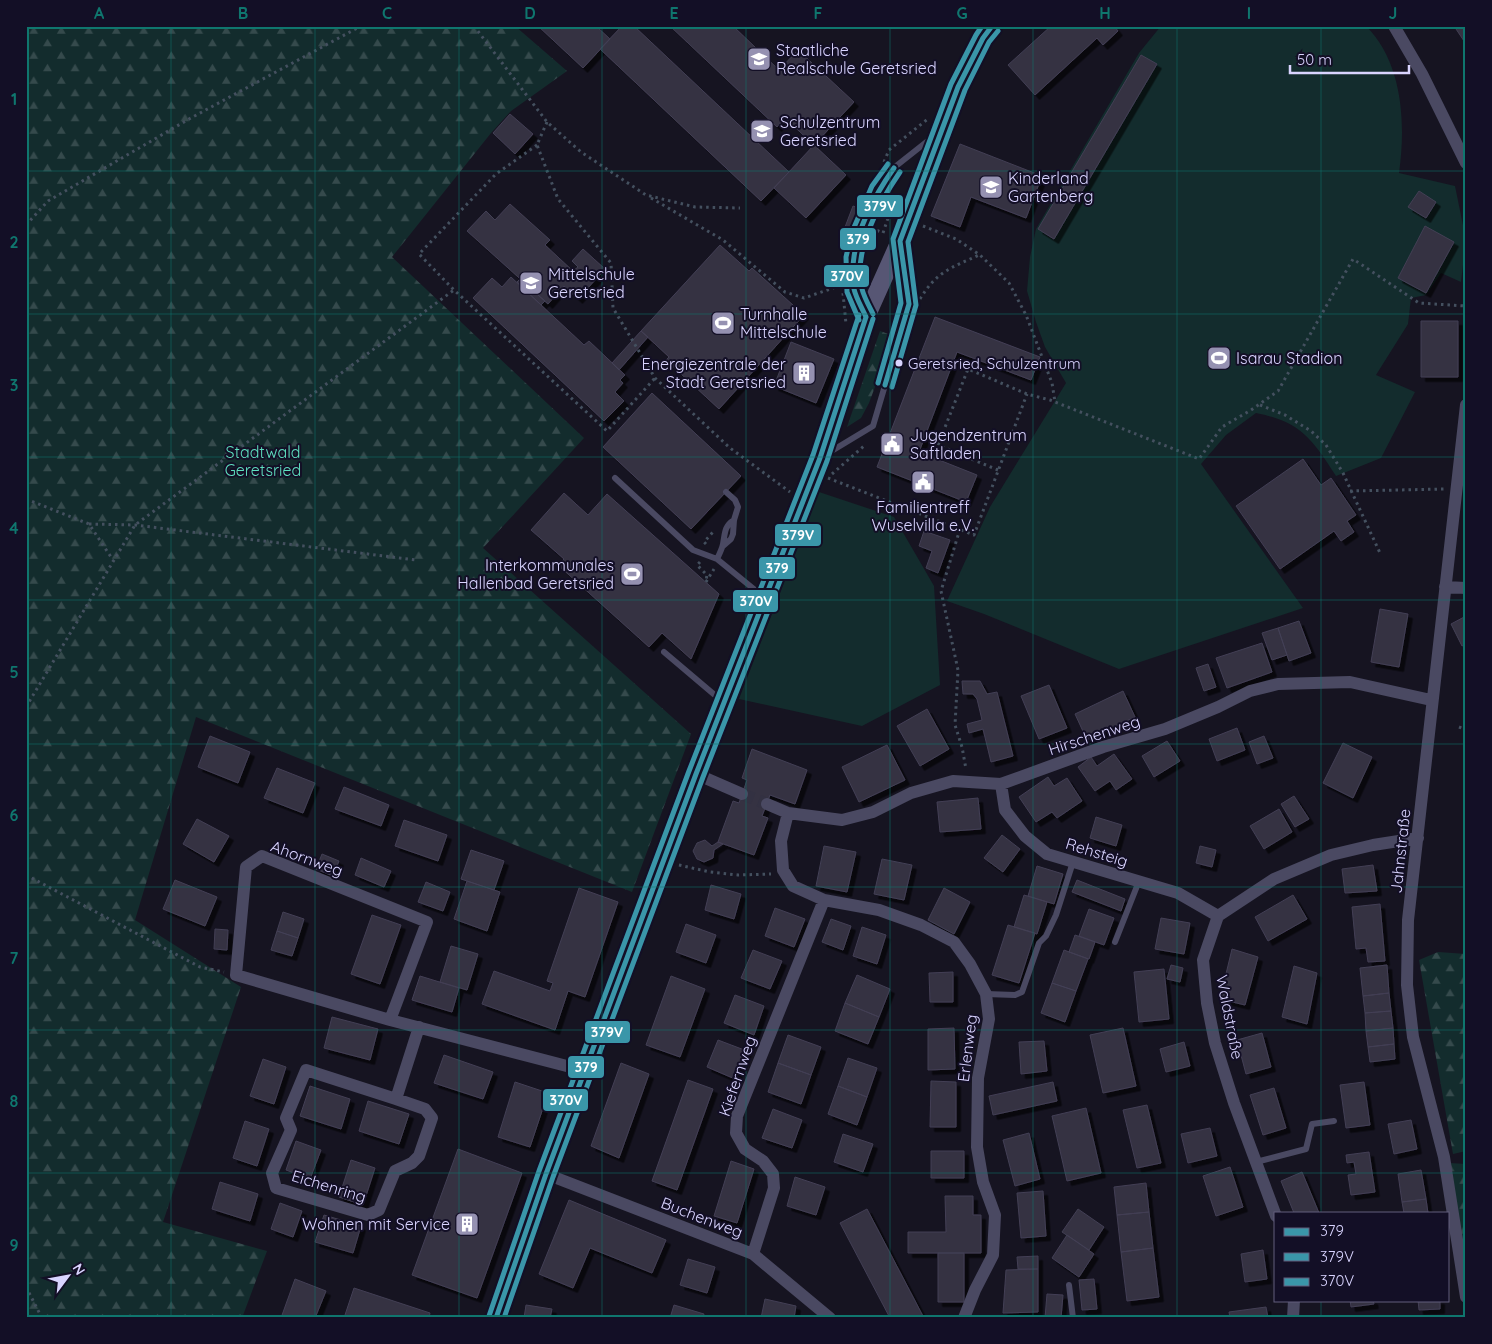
<svg xmlns="http://www.w3.org/2000/svg" width="1492" height="1344" viewBox="0 0 1492 1344" font-family="Quicksand,sans-serif">
	<style>
		.forest { fill: url(#forest-firs) }
		.park { fill: #132c2d }
		.building { fill: #343243; stroke: #433f54; filter: url(#shadow) }
		.lines { fill: none; stroke-linecap: round; stroke-linejoin: round }
		.street-tunnel { stroke: #333142; stroke-width: 12; stroke-dasharray: 12 6; stroke-linecap: butt }
		.path { stroke: #44505f; stroke-width: 3; stroke-dasharray: 2.5 4; stroke-linecap: butt }
		.lane { stroke: #4a4962; stroke-width: 6 }
		.street { stroke: #4a4962; stroke-width: 12 }
		.secondary { stroke: #575674; stroke-width: 18 }
		.bus-1-casing { stroke: #130f26; stroke-width: 9 }
		.bus-2-casing { stroke: #130f26; stroke-width: 9 }
		.bus-3-casing { stroke: #130f26; stroke-width: 9 }
		.bus-1 { stroke: #3a96a9; stroke-width: 5 }
		.bus-2 { stroke: #3a96a9; stroke-width: 5 }
		.bus-3 { stroke: #3a96a9; stroke-width: 5 }
		.grid { fill: none; stroke: #0f766e; stroke-width: 1; stroke-opacity: 0.55 }
		.bus-dot { fill: #d9d4ff; stroke: #130f26; stroke-width: 2 }
		.labels { text-anchor: middle; stroke-width: 4; stroke-linejoin: round; paint-order: stroke }
		.bus-label { font-size: 15px; fill: #d9d4ff; stroke: #130f26; text-anchor: start }
		.poi-label { font-size: 16px; fill: #d9d4ff; stroke: #130f26; text-anchor: start }
		.park-label { font-size: 16px; fill: #5fe0c0; stroke: #130f26 }
		.street-label { font-size: 16px; fill: #d9d4ff; stroke: #130f26 }
		.line-badge { stroke: #130f26; stroke-width: 2 }
		.badge-label { font-size: 14px; text-anchor: middle; font-weight: bold; fill: #fff }
		.neatline { fill: none; stroke: #0f766e; stroke-width: 2 }
		.grid-label { font-size: 16px; text-anchor: middle; font-weight: bold; fill: #0f766e }
	</style>
	<defs>
		<pattern id="forest-firs" width="22" height="20" patternUnits="userSpaceOnUse" patternTransform="scale(1.25)"><rect width="22" height="20" fill="#132c2d"/><path d="M5 1l3.5 6h-7zM16 11l3.5 6h-7z" fill="#354a4c"/></pattern>
		<filter id="shadow"><feDropShadow dx="4.5" dy="4.5" stdDeviation="0" flood-color="#0009"/></filter>
	</defs>
	<rect width="100%" height="100%" fill="#161421"/>
	<!-- forest -->
	<path class="forest" d="M26,26H515L567,71L511,111L491,133L392,257L584,438L483,548L691,734L632,892L196,717L135,920L241,987L163,1222L267,1251L242,1318H26Z
		M880,331L894,336L869,403L861,418L847,427Z
		M1438,952L1466,954V1151L1453,1154L1419,960Z
		M1449,1163L1466,1164V1274Z"/>
	<!-- park -->
	<path class="park" d="M1161,26H1366C1403,63 1406,124 1399,173L1455,186L1466,240L1461,282L1441,273L1426,295L1411,298L1408,324L1376,375L1415,392L1381,458L1336,476C1312,439 1301,422 1256,413L1226,435L1201,464L1303,608L1119,669L984,614L947,601L990,507L1066,383L1045,347L1036,322L1027,291L1030,257L1036,229L1139,53Z
		M819,492L894,517L934,586L940,685L862,726L739,699Z"/>
	<!-- building -->
	<path class="building" d="M538,26H596L610,39L583,68Z
		M622,26H634L789,172L761,201L600,49Z
		M670,26H733L779,70L798,50L854,102L814,145L785,118L777,127Z
		M1051,26H1114L1118,31L1103,45L1097,38L1035,95L1008,65Z
		M1454,26H1466V44Z
		M1141,55L1157,64L1054,239L1038,229Z
		M510,114L533,134L515,154L493,133Z
		M960,144L1042,176L1026,218L971,197L960,227L931,216Z
		M814,145L846,175L806,218L774,188Z
		M1419,191L1436,202L1426,218L1408,207Z
		M510,204L550,240L545,245L573,271L578,267L572,261L583,249L605,269L578,299L564,286L548,304L467,231L486,211L495,220Z
		M853,206L861,209L850,238L842,235Z
		M1425,226L1454,242L1426,293L1398,278Z
		M720,245L749,271L752,268L804,315L719,409L666,360L669,357L641,331Z
		M511,277L584,345L589,341L625,375L620,380L623,383L615,392L624,401L604,421L473,298L492,278L502,287Z
		M520,279L545,301L541,305L517,282Z
		M935,317L1040,357L1031,380L957,352L919,452L977,475L966,502L877,467Z
		M1421,321H1458V377H1421Z
		M641,331L648,337L619,370L612,363Z
		M791,342L834,359L816,403L774,386Z
		M652,393L741,476L691,529L603,447Z
		M1303,459L1321,485L1331,478L1356,515L1347,521L1354,532L1341,541L1334,531L1280,569L1236,506Z
		M564,493L588,515L607,494L719,594L691,659L662,633L649,647L558,565L564,559L531,530Z
		M924,531L950,540L938,573L926,568L932,551L919,546Z
		M1380,609L1408,614L1399,667L1371,662Z
		M1466,616V644L1462,646L1451,624Z
		M1299,621L1311,653L1289,661L1278,628Z
		M1278,628L1287,655L1272,660L1262,633Z
		M1262,643L1272,672L1227,688L1216,658Z
		M1208,664L1216,687L1204,691L1196,668Z
		M962,681H980L987,694L997,692L1013,756L991,762L983,729L969,733L967,724L982,720L977,699L973,694H963Z
		M1049,685L1067,728L1039,739L1021,696Z
		M1123,691L1135,717L1087,740L1075,714Z
		M927,709L949,749L920,766L897,726Z
		M1237,728L1245,750L1217,761L1209,739Z
		M210,736L250,752L238,783L198,767Z
		M1264,736L1273,758L1257,764L1249,742Z
		M1167,741L1180,761L1154,777L1142,756Z
		M1343,743L1372,757L1353,798L1323,783Z
		M887,745L905,780L859,802L842,767Z
		M752,749L807,770L795,804L770,795L762,816L768,818L754,855L718,842L733,801L739,803L747,780L742,778Z
		M1114,754L1132,779L1116,790L1110,781L1095,791L1078,767L1091,757L1097,766Z
		M277,768L315,783L303,813L264,798Z
		M1048,777L1054,786L1067,778L1082,801L1057,818L1052,812L1036,822L1019,797Z
		M344,787L389,805L381,826L335,809Z
		M1294,796L1309,819L1295,827L1281,804Z
		M978,798L981,829L940,832L937,802Z
		M1279,809L1292,832L1264,849L1250,826Z
		M1096,817L1122,825L1116,846L1090,838Z
		M197,819L229,836L214,862L183,844Z
		M404,820L447,835L438,861L395,846Z
		M1002,835L1020,849L1003,872L984,858Z
		M705,840L712,846L718,842L723,844L714,850L713,858L704,862L697,859L693,851L697,843Z
		M824,846L856,852L847,892L816,886Z
		M1200,846L1216,850L1212,867L1196,863Z
		M471,850L504,861L494,890L461,879Z
		M322,854L339,861L333,876L316,869Z
		M361,858L391,871L384,887L355,875Z
		M882,859L912,865L904,900L874,894Z
		M1373,865L1377,891L1345,893L1342,869Z
		M1037,866L1063,874L1054,904L1028,896Z
		M175,880L217,897L205,926L163,909Z
		M1077,880L1125,899L1121,911L1072,892Z
		M467,881L500,892L487,931L454,919Z
		M426,882L450,892L443,911L418,902Z
		M711,885L741,894L734,919L705,910Z
		M579,888L618,902L585,997L568,991L555,1030L482,1004L494,971L550,991L553,983L547,981Z
		M944,888L970,902L954,934L928,920Z
		M1024,895L1047,902L1037,934L1014,927Z
		M1293,895L1307,919L1268,941L1255,917Z
		M1380,904L1385,961L1368,962L1366,948L1356,949L1352,907Z
		M775,908L805,919L794,947L765,936Z
		M1089,909L1114,918L1104,945L1079,936Z
		M283,912L304,919L298,938L277,931Z
		M372,915L401,925L380,984L351,974Z
		M1161,918L1190,923L1184,954L1155,949Z
		M831,919L851,926L843,950L822,942Z
		M686,924L716,935L706,963L676,952Z
		M1008,925L1035,933L1019,983L992,975Z
		M862,927L886,935L877,964L853,956Z
		M215,929L228,930L227,950L214,949Z
		M277,931L298,938L292,956L271,950Z
		M1075,935L1095,942L1089,959L1069,952Z
		M451,946L478,954L467,990L440,982Z
		M1232,949L1258,957L1245,1005L1220,999Z
		M753,950L782,961L770,989L741,978Z
		M1064,950L1088,959L1076,991L1052,983Z
		M1171,965L1183,968L1180,982L1167,979Z
		M1387,965L1389,993L1363,996L1360,968Z
		M1294,966L1317,973L1307,1024L1282,1017Z
		M1164,969L1169,1019L1139,1022L1134,972Z
		M953,972V1002H930L929,973Z
		M857,975L890,989L879,1017L845,1003Z
		M420,976L459,988L452,1012L412,1000Z
		M671,976L705,989L680,1057L646,1045Z
		M1052,983L1076,991L1065,1022L1041,1013Z
		M1389,993L1391,1011L1365,1013L1363,996Z
		M735,995L764,1006L754,1035L724,1023Z
		M845,1003L879,1017L868,1044L835,1031Z
		M1391,1011L1393,1028L1366,1031L1365,1013Z
		M332,1017L378,1029L370,1060L324,1048Z
		M954,1028L955,1069L928,1070V1029Z
		M1123,1028L1136,1086L1103,1093L1090,1035Z
		M1393,1028L1394,1044L1368,1047L1366,1031Z
		M1262,1033L1271,1067L1246,1074L1237,1040Z
		M788,1035L821,1047L811,1075L778,1063Z
		M718,1040L747,1051L735,1079L707,1067Z
		M1044,1041L1047,1071L1021,1074L1019,1042Z
		M1184,1042L1190,1066L1166,1072L1160,1049Z
		M1394,1044L1395,1059L1370,1062L1368,1047Z
		M444,1055L493,1072L483,1099L434,1083Z
		M848,1058L877,1068L867,1097L838,1086Z
		M263,1059L286,1067L274,1104L250,1096Z
		M621,1063L649,1074L619,1158L591,1146Z
		M778,1063L811,1075L801,1104L768,1092Z
		M688,1080L713,1089L677,1190L652,1181Z
		M931,1081L956,1082V1127H930Z
		M515,1082L548,1093L530,1147L498,1137Z
		M1053,1082L1057,1101L993,1115L989,1096Z
		M1364,1082L1370,1125L1346,1128L1340,1085Z
		M310,1086L350,1099L341,1129L300,1116Z
		M838,1086L867,1097L857,1125L828,1114Z
		M1274,1088L1286,1128L1263,1135L1250,1095Z
		M368,1101L409,1114L399,1144L359,1131Z
		M1147,1105L1161,1163L1137,1168L1123,1110Z
		M1086,1108L1101,1173L1067,1181L1052,1116Z
		M773,1109L802,1120L792,1148L762,1138Z
		M1411,1120L1417,1149L1394,1154L1388,1124Z
		M245,1121L269,1129L257,1166L233,1158Z
		M1210,1128L1217,1156L1188,1163L1181,1134Z
		M1029,1133L1040,1179L1015,1186L1003,1140Z
		M843,1134L873,1144L863,1172L834,1162Z
		M296,1141L321,1150L310,1179L286,1170Z
		M458,1149L522,1173L477,1298L412,1275Z
		M931,1151H964V1178H931Z
		M1369,1152L1375,1192L1351,1195L1348,1175L1356,1174L1354,1162L1347,1163L1346,1155Z
		M351,1160L375,1168L363,1205L339,1197Z
		M731,1161L754,1169L737,1223L714,1216Z
		M1230,1167L1243,1207L1216,1216L1203,1176Z
		M1421,1170L1426,1199L1402,1202L1398,1174Z
		M1302,1172L1319,1213H1294L1281,1181Z
		M795,1177L825,1187L816,1215L787,1206Z
		M220,1182L258,1194L250,1221L212,1209Z
		M1146,1183L1149,1212L1117,1215L1114,1187Z
		M1043,1191L1046,1236L1021,1238L1017,1193Z
		M945,1196H973V1215H981V1253H908V1232H946Z
		M1426,1199L1428,1213H1404L1402,1202Z
		M569,1200L666,1240L652,1273L590,1248L573,1288L539,1274Z
		M280,1203L302,1211L293,1237L271,1229Z
		M867,1209L924,1318H890L840,1223Z
		M1078,1209L1104,1227L1089,1250L1062,1232Z
		M1149,1212L1153,1248L1121,1252L1117,1215Z
		M324,1215L361,1226L353,1253L315,1242Z
		M1067,1235L1094,1254L1079,1277L1052,1258Z
		M1153,1248L1159,1297L1127,1301L1121,1252Z
		M1263,1250L1267,1279L1245,1282L1241,1254Z
		M938,1253H964V1302H938Z
		M1038,1256V1269H1018L1017,1257Z
		M688,1259L715,1267L707,1293L680,1285Z
		M1038,1269V1312L1003,1313L1006,1270Z
		M295,1279L326,1291L315,1318H281Z
		M1094,1279L1097,1309L1082,1310L1079,1280Z
		M354,1288L430,1313L429,1318H344Z
		M1047,1294L1063,1295L1061,1318H1045Z
		M765,1299L796,1306L794,1318H761Z
		M1350,1300H1373L1374,1304L1351,1307Z
		M1418,1300H1440V1309L1419,1310Z
		M526,1305L552,1309L550,1318H524Z
		M674,1305L704,1314L703,1318H670Z
		M1266,1307L1268,1318H1230L1229,1312Z"/>
	<g class="lines">
		<!-- street-tunnel -->
		<path class="street-tunnel" d="M742,794L767,804"/>
		<!-- path -->
		<path class="path" d="M474,26L547,122L581,152L646,195L695,207L740,208
			M547,122L537,145L558,199L611,263L613,308L655,378L730,448L790,492
			M537,145L496,174L419,254L454,290L607,431L655,378
			M884,162L889,150L929,118
			M651,198L723,240L785,292L804,298L842,285
			M26,225L48,201L189,119L361,26
			M923,226L956,239L980,255L1009,283L1026,315L1052,383L1055,402
			M871,228L883,233L890,212
			M843,293L846,324
			M920,299C937,271 951,268 979,255
			M1260,405L1285,415L1311,431L1326,445L1343,473L1380,553
			M998,470L938,445L968,369L1027,394L1050,400L1199,459L1222,427L1251,410L1278,391L1353,259L1419,303L1466,306
			M832,474L865,445
			M828,478L974,535L1027,394
			M1350,491L1445,489
			M26,499L89,524L113,560
			M89,524L135,525L416,560
			M960,529L941,591L958,670L955,725L962,747L966,769
			M706,544L704,542L713,532
			M700,562L697,565L707,575L706,581
			M706,582L714,569
			M26,707L135,525L454,290
			M1459,727L1466,730
			M679,865L710,872L738,875L771,874
			M26,875L200,967L224,972
			M26,1287L42,1318"/>
		<!-- lane -->
		<path class="lane" d="M864,312L854,290L853,258L859,234L879,189L891,170L934,136
			M825,455L873,426L909,304L901,250
			M615,478L693,550L717,559
			M734,520C724,526 725,534 723,544C722,549 719,555 717,559L755,590L765,591
			M723,546L731,539L733,534L734,520L738,507L735,500L726,492
			M664,652L723,702
			M1115,942L1139,881
			M986,994L1015,995L1022,992L1039,943L1046,936L1056,915L1073,862
			M1256,1162L1306,1149L1312,1124L1334,1121
			M1069,1285L1073,1318"/>
		<!-- street -->
		<path class="street" d="M1394,26L1422,74L1466,163
			M1466,405L1408,920L1407,985L1413,1037L1444,1157L1466,1297
			M1445,587L1466,588
			M696,774L742,794
			M1001,784L1005,810L1025,836L1047,854L1178,893L1218,916
			M767,804L788,813L842,820L873,812L911,793L953,781L1001,784L1103,747L1165,729L1218,707L1250,691L1278,684L1350,682L1431,700
			M788,813L781,841L783,870L793,886L824,900L879,910L921,925L954,942L970,964L986,994L989,1019L978,1078L977,1147L983,1182L995,1215L993,1255L975,1290L964,1318
			M390,1020L427,922L262,856L246,867L236,975L390,1020L586,1071
			M396,1099L425,1109L432,1118L419,1156L412,1163L395,1171L379,1210L368,1215L276,1188L272,1173L291,1130L286,1118L306,1070L396,1099L419,1027
			M546,1174L753,1254L830,1318
			M1276,1216L1234,1103L1215,1043L1207,1003L1203,960L1218,916L1274,879L1331,855L1373,845L1418,838
			M753,1254L774,1188L773,1174L763,1161L745,1149L736,1133L737,1116L824,900
			M1293,1318L1294,1300"/>
		<!-- secondary -->
		<path class="secondary" d="M496,1318L546,1174L696,774L820,458L866,317L900,241L958,87L983,38L992,26"/>
		<!-- bus-1 casing -->
		<g class="bus-1-casing">
			<path id="bus-1" d="M866,317C862,308 856,298 854,289C847,246 870,202 894,168
				M885,385L909,304L900,241L958,87L983,38L992,26
				M496,1318L546,1174L696,774L820,458L866,317"/>
		</g>
		<!-- bus-2 casing -->
		<g class="bus-2-casing">
			<path id="bus-2" d="M873,314C869,306 864,297 862,289C852,252 880,201 900,172
				M892,387L916,305L908,242L965,90L989,42L998,31
				M504,1318L553,1177L703,777L827,461L873,319"/>
		</g>
		<!-- bus-3 casing -->
		<g class="bus-3-casing">
			<path id="bus-3" d="M859,320L847,292L846,257L852,232L872,186L888,164
				M878,383L901,303L893,239L951,84L976,35L982,26
				M489,1316L539,1171L689,771L813,455L859,315"/>
		</g>
		<!-- bus-1 -->
		<use href="#bus-1" class="bus-1"/>
		<!-- bus-2 -->
		<use href="#bus-2" class="bus-2"/>
		<!-- bus-3 -->
		<use href="#bus-3" class="bus-3"/>
	</g>
	<!-- grid -->
	<path class="grid" d="M171,26V1318M315,26V1318M459,26V1318M602,26V1318M746,26V1318M890,26V1318M1033,26V1318M1177,26V1318M1321,26V1213M26,171H1466M26,314H1466M26,457H1466M26,600H1466M26,744H1466M26,887H1466M26,1030H1466M26,1173H1466M1321,1300V1318"/>
	<!-- icons -->
	<defs>
		<g id="school-square" transform="scale(1.25)"><rect x="-9" y="-9" width="18" height="18" rx="4" fill="#9591b1" stroke="#130f26"/><path d="M0-5L7-2L0 1L-7-2ZM-4 1L0 2.5L4 1V4Q0 6-4 4Z" fill="#fff"/></g>
		<g id="stadium-square" transform="scale(1.25)"><rect x="-9" y="-9" width="18" height="18" rx="4" fill="#9591b1" stroke="#130f26"/><path d="M0-5a6.5 5 0 1 0 0 10a6.5 5 0 1 0 0-10ZM-3.5-1.8h7v3.6h-7Z" fill="#fff"/></g>
		<g id="building-square" transform="scale(1.25)"><rect x="-9" y="-9" width="18" height="18" rx="4" fill="#9591b1" stroke="#130f26"/><path d="M-4-6H4V6H1V3H-1V6H-4ZM-2.5-4.3h1.7v1.8h-1.7ZM.8-4.3h1.7v1.8H.8ZM-2.5-1h1.7V.8h-1.7ZM.8-1h1.7V.8H.8Z" fill="#fff"/></g>
		<g id="civic-square" transform="scale(1.25)"><rect x="-9" y="-9" width="18" height="18" rx="4" fill="#9591b1" stroke="#130f26"/><path d="M-.6-6.5H3V-4.5H.6V-3L4-1V1h2V6H-6V1h2V-1L-.6-3ZM-1.2 2.5V6h2.4V2.5Z" fill="#fff"/></g>
	</defs>
	<g fill-rule="evenodd">
		<use href="#school-square" x="759" y="59"/>
		<use href="#school-square" x="762" y="131"/>
		<use href="#school-square" x="991" y="187"/>
		<use href="#school-square" x="531" y="283"/>
		<use href="#stadium-square" x="723" y="323"/>
		<use href="#stadium-square" x="1219" y="358"/>
		<use href="#building-square" x="804" y="373"/>
		<use href="#civic-square" x="892" y="444"/>
		<use href="#civic-square" x="923" y="482"/>
		<use href="#stadium-square" x="632" y="574"/>
		<use href="#building-square" x="467" y="1224"/>
	</g>
	<!-- markers -->
	<circle class="bus-dot" cx="899" cy="363" r="4.5"/>
	<g class="labels">
		<!-- bus labels -->
		<g class="bus-label">
			<text x="908" y="369">Geretsried, Schulzentrum</text>
		</g>
		<!-- poi labels -->
		<g class="poi-label">
			<text x="776" y="56">Staatliche<tspan x="776" dy="18">Realschule Geretsried</tspan></text>
			<text x="780" y="128">Schulzentrum<tspan x="780" dy="18">Geretsried</tspan></text>
			<text x="1008" y="184">Kinderland<tspan x="1008" dy="18">Gartenberg</tspan></text>
			<text x="548" y="280">Mittelschule<tspan x="548" dy="18">Geretsried</tspan></text>
			<text x="740" y="320">Turnhalle<tspan x="740" dy="18">Mittelschule</tspan></text>
			<text x="1236" y="364">Isarau Stadion</text>
			<text x="786" y="370" text-anchor="end">Energiezentrale der<tspan x="786" dy="18">Stadt Geretsried</tspan></text>
			<text x="910" y="441">Jugendzentrum<tspan x="910" dy="18">Saftladen</tspan></text>
			<text x="923" y="513" text-anchor="middle">Familientreff<tspan x="923" dy="18">Wuselvilla e.V.</tspan></text>
			<text x="614" y="571" text-anchor="end">Interkommunales<tspan x="614" dy="18">Hallenbad Geretsried</tspan></text>
			<text x="450" y="1230" text-anchor="end">Wohnen mit Service</text>
		</g>
		<!-- park labels -->
		<g class="park-label">
			<text x="263" y="458">Stadtwald<tspan x="263" dy="18">Geretsried</tspan></text>
		</g>
		<!-- street labels -->
		<g class="street-label">
			<text transform="translate(1094 735) rotate(-18)" y="6">Hirschenweg</text>
			<text transform="translate(1400 851) rotate(-84)" y="6">Jahnstraße</text>
			<text transform="translate(1097 852) rotate(17)" y="6">Rehsteig</text>
			<text transform="translate(307 858) rotate(20)" y="6">Ahornweg</text>
			<text transform="translate(1230 1017) rotate(79)" y="6">Waldstraße</text>
			<text transform="translate(967 1048) rotate(-83)" y="6">Erlenweg</text>
			<text transform="translate(737 1076) rotate(-71)" y="6">Kiefernweg</text>
			<text transform="translate(329 1186) rotate(17)" y="6">Eichenring</text>
			<text transform="translate(702 1217) rotate(21)" y="6">Buchenweg</text>
		</g>
	</g>
	<g class="line-badge">
		<rect x="856" y="194" width="48" height="24" rx="5" fill="#3a96a9"/>
		<rect x="839" y="227" width="38" height="24" rx="5" fill="#3a96a9"/>
		<rect x="823" y="264" width="47" height="24" rx="5" fill="#3a96a9"/>
		<rect x="774" y="523" width="48" height="24" rx="5" fill="#3a96a9"/>
		<rect x="758" y="556" width="38" height="24" rx="5" fill="#3a96a9"/>
		<rect x="732" y="589" width="47" height="24" rx="5" fill="#3a96a9"/>
		<rect x="584" y="1020" width="47" height="24" rx="5" fill="#3a96a9"/>
		<rect x="567" y="1055" width="38" height="24" rx="5" fill="#3a96a9"/>
		<rect x="542" y="1088" width="47" height="24" rx="5" fill="#3a96a9"/>
	</g>
	<g class="badge-label">
		<text x="880" y="211">379V</text>
		<text x="858" y="244">379</text>
		<text x="847" y="281">370V</text>
		<text x="798" y="540">379V</text>
		<text x="777" y="573">379</text>
		<text x="756" y="606">370V</text>
		<text x="607" y="1037">379V</text>
		<text x="586" y="1072">379</text>
		<text x="566" y="1105">370V</text>
	</g>
	<!-- border -->
	<rect width="1492" height="1344" fill="none" stroke="#130f26" stroke-width="55"/>
	<!-- legend -->
	<rect x="1274" y="1212" width="175" height="90" fill="#130f26" stroke="#625e7d"/>
	<rect x="1284" y="1228" width="25" height="8" fill="#3a96a9" stroke="#625e7d"/>
	<text x="1320" y="1236" font-size="15" fill="#d9d4ff">379</text>
	<rect x="1284" y="1253" width="25" height="8" fill="#3a96a9" stroke="#625e7d"/>
	<text x="1320" y="1262" font-size="15" fill="#d9d4ff">379V</text>
	<rect x="1284" y="1278" width="25" height="8" fill="#3a96a9" stroke="#625e7d"/>
	<text x="1320" y="1286" font-size="15" fill="#d9d4ff">370V</text>
	<!-- north arrow -->
	<g transform="translate(68 1276) rotate(58)" stroke="#130f26" stroke-width="4" paint-order="stroke">
	<path d="M0-4L9 19L0 12L-9 19Z" fill="#d9d4ff"/>
	<text y="-8" font-size="14" font-weight="bold" text-anchor="middle" fill="#d9d4ff">N</text>
	</g>
	<!-- scale -->
	<path d="M1290 65v8h119v-8" fill="none" stroke="#d9d4ff" stroke-width="2.5"/>
	<text x="1297" y="65" font-size="15" fill="#d9d4ff" stroke="#130f26" stroke-width="4" paint-order="stroke">50 m</text>
	<rect x="28" y="28" width="1436" height="1288" class="neatline"/>
	<g class="grid-label">
		<text x="99" y="19">A</text>
		<text x="243" y="19">B</text>
		<text x="387" y="19">C</text>
		<text x="530" y="19">D</text>
		<text x="674" y="19">E</text>
		<text x="818" y="19">F</text>
		<text x="962" y="19">G</text>
		<text x="1105" y="19">H</text>
		<text x="1249" y="19">I</text>
		<text x="1393" y="19">J</text>
		<text x="14" y="105">1</text>
		<text x="14" y="248">2</text>
		<text x="14" y="391">3</text>
		<text x="14" y="534">4</text>
		<text x="14" y="678">5</text>
		<text x="14" y="821">6</text>
		<text x="14" y="964">7</text>
		<text x="14" y="1107">8</text>
		<text x="14" y="1251">9</text>
	</g>
</svg>
